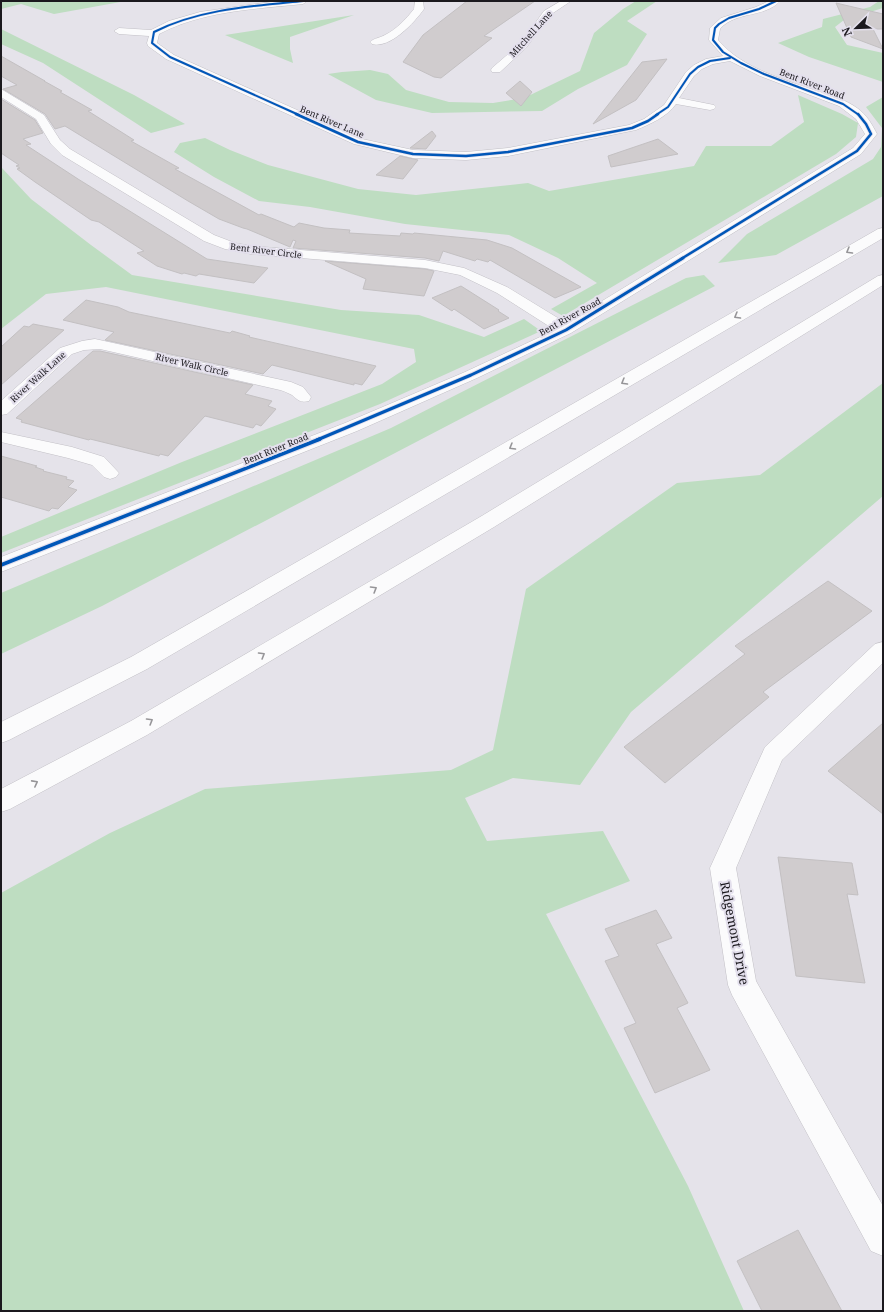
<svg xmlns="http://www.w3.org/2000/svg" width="884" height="1312" viewBox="0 0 884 1312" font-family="'Noto Serif',serif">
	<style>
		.green { fill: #beddc1 }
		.building { fill: #d0ccce; stroke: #c3c0c2 }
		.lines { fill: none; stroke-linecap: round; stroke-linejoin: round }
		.minor-casing { stroke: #c2c0c6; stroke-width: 1 }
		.motorway-casing { stroke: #c2c0c6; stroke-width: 1 }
		.minor { fill: #fbfbfc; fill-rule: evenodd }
		.motorway { fill: #fbfbfc; fill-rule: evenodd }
		.cycleway-far3-casing { stroke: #e4e0ed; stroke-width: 3 }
		.cycleway-far2-casing { stroke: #e4e0ed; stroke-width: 4 }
		.cycleway-far1-casing { stroke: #e4e0ed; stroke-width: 5 }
		.cycleway-casing { stroke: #e4e0ed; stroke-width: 6 }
		.cycleway-far3 { stroke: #0057b8; stroke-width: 2 }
		.cycleway-far2 { stroke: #0057b8; stroke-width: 2.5 }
		.cycleway-far1 { stroke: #0057b8; stroke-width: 3 }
		.cycleway { stroke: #0057b8; stroke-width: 3.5 }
		.oneway { stroke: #969598 }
		.labels { text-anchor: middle; stroke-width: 4; stroke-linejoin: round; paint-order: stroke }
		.far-street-label { font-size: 9px; fill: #1b191e; stroke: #e4e0ed }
		.near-street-label { font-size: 13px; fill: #1b191e; stroke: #e4e0ed }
	</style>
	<rect width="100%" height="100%" fill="#e5e3ea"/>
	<!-- green -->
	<path class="green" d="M1,1H126L54,14L21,4L1,9Z
		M636,1H657L627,21L647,34L627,65L578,89L542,111L432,113L376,100L328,74L342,72L370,70L388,74L406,90L449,102L493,103L524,98L580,71L594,33L623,9Z
		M879,1H883V8L844,20L835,27L847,45L883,53V82L809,57L778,43L822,27L823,19L870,7Z
		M354,15L290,37V49L293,63L225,35Z
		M1,29L134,95L185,124L151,133L43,63L1,44Z
		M798,95L842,114L858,123L856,137L836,154L563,316L551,309L597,283L558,258L509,235L405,224L310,207L259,201L214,177L174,152L180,143L205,138L230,150L268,165L358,189L416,195L528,183L549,191L694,166L706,146H771L804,122Z
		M883,97V196L776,255L718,263L747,234L873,159L881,147L882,128L866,107Z
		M1,167L31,199L91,245L132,275L341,310L419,315L484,337L524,319L541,331L380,404L1,553V537L182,462L382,384L416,362L414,349L106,287L46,294L1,329Z
		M704,275L715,286L102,606L1,654V593L391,428L686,278Z
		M883,383V496L631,712L580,785L513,778L465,798L487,841L603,831L630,881L546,914L688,1186L744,1311H1V893L110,833L205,789L451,770L493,750L526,589L677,483L760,475Z"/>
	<!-- building -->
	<path class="building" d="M467,1H535L484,36L492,38L441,78L434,77L403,62L423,35Z
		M836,3L883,14V29H873L883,49L851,37Z
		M1,56L45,81H44L62,91L60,92L92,110L88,111L134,140L131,141L179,168L175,169L259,215L261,214L294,227L299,223L324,228L350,230L349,233L400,236L401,233L413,234L414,233L487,240L512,248L581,287L555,298L490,260L488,262L477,259L475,261L443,251L439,261L425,258L293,248L296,241L293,240L290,247L247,229L243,228L219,219L188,201L65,126L55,129L45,114L3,89L17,85L1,76Z
		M667,59L636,100L593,124L642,62Z
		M520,81L532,92L521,106L506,93Z
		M1,99L35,120L43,133L23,139L31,144L26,145L78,179L207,259L268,268L254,283L199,274L196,276L184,273L182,274L157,266L137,253L144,251L99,222L91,220L35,182L17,169L20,168L16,166L19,165L1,153Z
		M432,131L436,136L426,149L410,148Z
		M658,139L678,154L611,167L608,156Z
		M400,156L418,160L403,179L376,175Z
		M325,261L425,269L434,271L424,296L363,289L366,279Z
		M461,286L499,310L498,311L509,318L484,329L454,309L452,311L432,298Z
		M86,300L118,307L129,312L230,333L232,331L250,336L249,337L376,366L362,385L354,383V385L272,365L263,374L105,340L114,332L63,320Z
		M33,324L64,330L1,385V347L24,326L29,327Z
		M93,351H100L253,385L245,394L272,401L268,406L276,409L261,426L256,424L253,428L205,416L168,456L160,454L159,456L90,439L89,440L21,422L22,420L16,418Z
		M1,456L37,466L35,467L44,470L43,471L67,477L66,479L74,481L68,487L77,490L58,509L52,508L49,511L1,497Z
		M828,581L872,611L763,692L769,697L665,783L624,747L745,654L735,646Z
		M883,723V814L828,771Z
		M778,857L852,863L858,895L847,894L865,983L796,976Z
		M656,910L672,938L656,944L688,1003L677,1008L710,1070L655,1093L624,1028L636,1023L605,961L619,956L605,929Z
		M798,1230L842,1311H762L737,1261Z"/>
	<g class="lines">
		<!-- minor casing -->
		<g class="minor-casing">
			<path id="minor" d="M278,1H307L303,4C255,9 202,11 159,34L157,43L174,55L362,139L413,150L466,152L508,148L629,125L644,119L664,105L686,72L694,65L706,59L723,56L709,40L710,28L721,18L756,7L769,1H780C765,18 735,11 720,29L718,40C742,69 786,80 820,92C833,96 846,100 857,108C866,114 872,124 877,134L861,154L571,333L477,378L357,431L1,572V557L345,423L465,372L555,330L497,293L460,275L425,268L251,254L225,249L204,241L62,155L51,144L36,119L1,97V89L44,115L60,140L70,149L214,235L235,243L251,246L425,260L464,268L507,287L566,323L853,148L865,134L856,119L839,106L760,76L730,61L713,64L702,69L694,76L679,98L714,105L716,107L714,109L710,110L676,104C667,117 650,124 636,130L508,156L466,160L413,158L354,144L166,59L148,46L147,43L149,36L119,34L114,31L119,28L151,30L169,21L200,12Z
				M415,1H423L424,9C414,23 390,49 372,44L370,42C374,38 380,38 385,35C397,29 406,19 414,9Z
				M561,1H571L550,15L526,48L500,72H492L491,70L492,68L520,44L544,11Z
				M95,339L291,382L303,387L311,397L309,401C300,403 298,400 292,395C288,393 284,391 280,390L100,349L84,350L72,354L7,414L1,415V401L60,348L82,341Z
				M1,432L72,447L104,457L119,473L116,477L110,479L104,477L92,465L68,458L1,442Z
				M883,642V663L782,760L736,868L756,981L883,1206V1256L871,1251L732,995L728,985L710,868L765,747L875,644Z"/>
		</g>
		<!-- motorway casing -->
		<g class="motorway-casing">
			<path id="motorway" d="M883,228V238L147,669L9,740L1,743V722L131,657L878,229Z
				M883,275V285L494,527L147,735L10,809L1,812V789L131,721L480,517L878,276Z"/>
		</g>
		<!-- minor -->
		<use href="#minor" class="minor"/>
		<!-- motorway -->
		<use href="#motorway" class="motorway"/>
		<!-- cycleway-far3 casing -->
		<g class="cycleway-far3-casing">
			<path id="cycleway-far3" d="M776,1L759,9L729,18L719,24L715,28L713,40L723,52L741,63L764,74L843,104L859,115
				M299,115L170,57L152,43L154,32C199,9 253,6 303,1
				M656,115L668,107L690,74L698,67L710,61L730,58"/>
		</g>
		<!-- cycleway-far2 casing -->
		<g class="cycleway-far2-casing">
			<path id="cycleway-far2" d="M296,114L358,142L413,154L466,156L508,152L632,128L648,121L658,114
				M681,259L857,151L871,134L866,124L858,114"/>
		</g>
		<!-- cycleway-far1 casing -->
		<g class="cycleway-far1-casing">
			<path id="cycleway-far1" d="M317,440L471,375L566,330L683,258"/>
		</g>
		<!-- cycleway casing -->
		<g class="cycleway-casing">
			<path id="cycleway" d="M1,565L320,439"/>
		</g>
		<!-- cycleway-far3 -->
		<use href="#cycleway-far3" class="cycleway-far3"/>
		<!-- cycleway-far2 -->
		<use href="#cycleway-far2" class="cycleway-far2"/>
		<!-- cycleway-far1 -->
		<use href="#cycleway-far1" class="cycleway-far1"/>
		<!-- cycleway -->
		<use href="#cycleway" class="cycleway"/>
	</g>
	<!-- one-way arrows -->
	<defs><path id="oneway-chevron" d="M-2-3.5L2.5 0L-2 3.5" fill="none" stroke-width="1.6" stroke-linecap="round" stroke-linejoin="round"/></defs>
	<g class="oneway">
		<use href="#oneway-chevron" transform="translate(849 251) rotate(150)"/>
		<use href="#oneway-chevron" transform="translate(737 316) rotate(150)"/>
		<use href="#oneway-chevron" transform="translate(624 382) rotate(150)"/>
		<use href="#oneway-chevron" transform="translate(512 447) rotate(150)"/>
		<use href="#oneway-chevron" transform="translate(374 589) rotate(-31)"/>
		<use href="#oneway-chevron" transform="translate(262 655) rotate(-31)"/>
		<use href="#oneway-chevron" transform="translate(150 721) rotate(-31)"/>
		<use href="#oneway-chevron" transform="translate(35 783) rotate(-28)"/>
	</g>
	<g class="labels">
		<!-- far-street labels -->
		<g class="far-street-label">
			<text transform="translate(531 34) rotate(-48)" y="3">Mitchell Lane</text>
			<text transform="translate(812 84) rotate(21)" y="3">Bent River Road</text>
			<text transform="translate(332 122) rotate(23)" y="3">Bent River Lane</text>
			<text transform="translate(266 251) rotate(7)" y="3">Bent River Circle</text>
			<text transform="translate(570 317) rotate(-29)" y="3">Bent River Road</text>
			<text transform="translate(192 365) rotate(13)" y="3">River Walk Circle</text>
			<text transform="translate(38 377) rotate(-42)" y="3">River Walk Lane</text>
			<text transform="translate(276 449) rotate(-22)" y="3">Bent River Road</text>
		</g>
		<!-- near-street labels -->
		<g class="near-street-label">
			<text transform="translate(735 933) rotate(79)" y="5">Ridgemont Drive</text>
		</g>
	</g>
	<!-- border -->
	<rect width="884" height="1312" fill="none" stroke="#1b191e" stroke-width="4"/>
	<!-- north arrow -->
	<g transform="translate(856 28) rotate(247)" stroke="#e4e0ed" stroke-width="3" paint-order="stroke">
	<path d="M0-3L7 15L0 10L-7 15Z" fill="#1b191e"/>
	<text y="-6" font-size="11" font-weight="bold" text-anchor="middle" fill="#1b191e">N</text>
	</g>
</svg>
